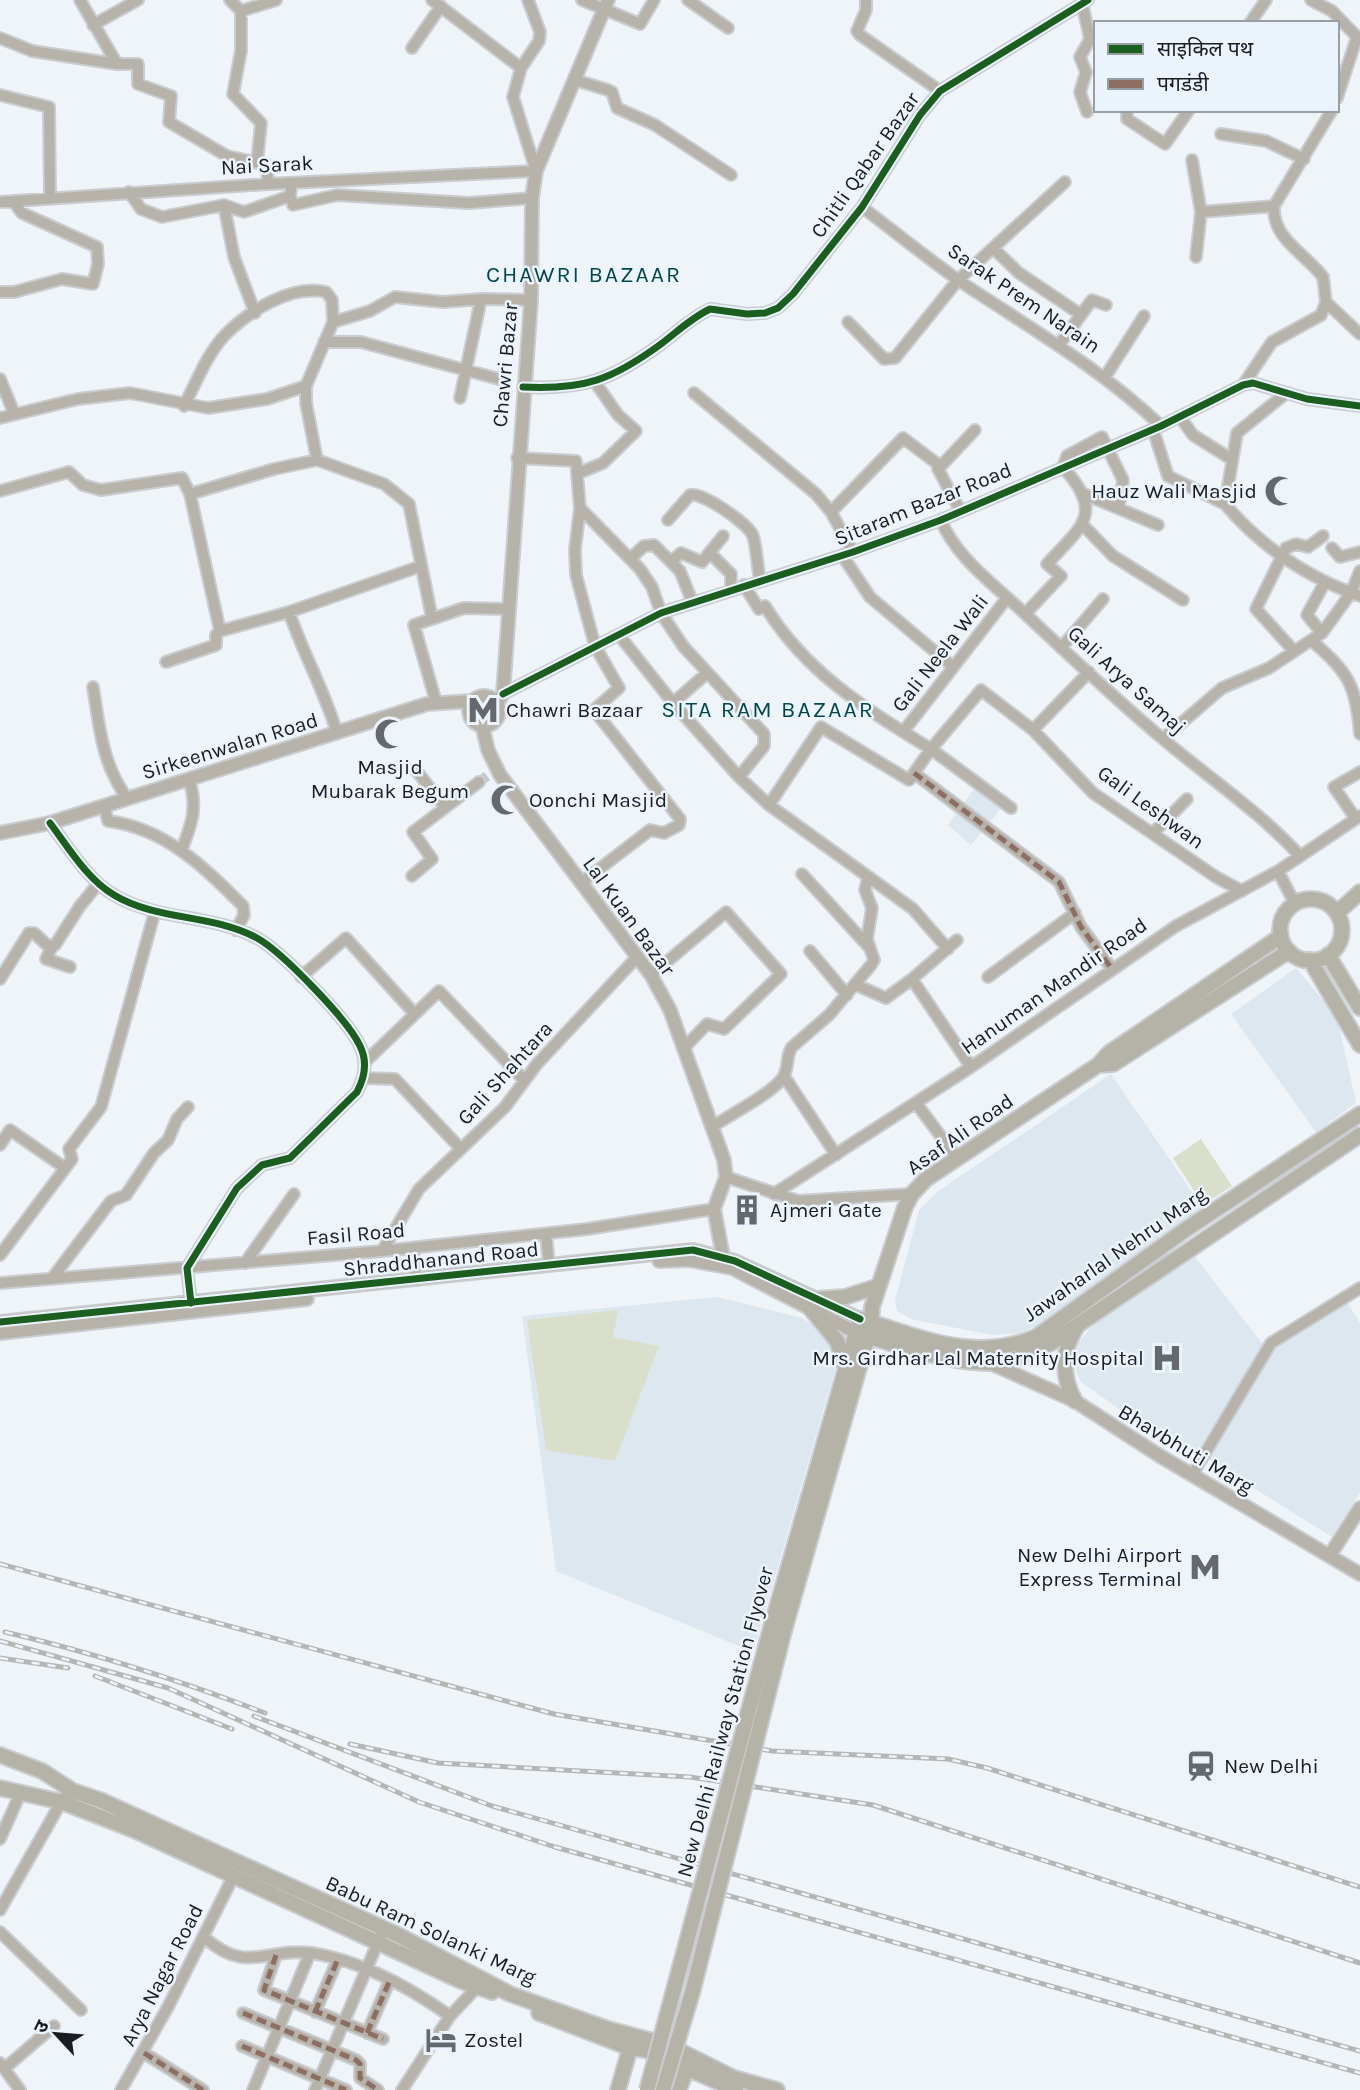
<svg xmlns="http://www.w3.org/2000/svg" width="1360" height="2090" viewBox="0 0 1360 2090" font-family="Karla,'Noto Sans Devanagari',sans-serif">
	<style>
		.built { fill: #dde7ef }
		.green { fill: #d9dfcb }
		.lines { fill: none; stroke-linecap: round; stroke-linejoin: round }
		.minor-tunnel { stroke: #c4c9cd; stroke-width: 10; stroke-dasharray: 10 5; stroke-linecap: butt }
		.minor-casing { stroke: #c9cdd0; stroke-width: 14 }
		.tertiary-casing { stroke: #c9cdd0; stroke-width: 16 }
		.secondary-casing { stroke: #c9cdd0; stroke-width: 18 }
		.minor { stroke: #b7b3aa; stroke-width: 10 }
		.tertiary { stroke: #b7b3aa; stroke-width: 12 }
		.secondary { stroke: #b5b2a8; stroke-width: 14 }
		.rail-casing { stroke: #b5b5b4; stroke-width: 5 }
		.rail { stroke: #ebf4fc; stroke-width: 2.5; stroke-dasharray: 8; stroke-linecap: butt }
		.secondary-bridge-casing { stroke: #c9cdd0; stroke-width: 18; stroke-linecap: butt }
		.secondary-bridge { stroke: #b5b2a8; stroke-width: 14 }
		.quiet { stroke: #8d6e63; stroke-width: 5; stroke-dasharray: 10 5; stroke-linecap: butt }
		.cycleway-casing { stroke: #ebf4fc; stroke-width: 11 }
		.cycleway { stroke: #1b5e20; stroke-width: 7 }
		.labels { text-anchor: middle; stroke-width: 5; stroke-linejoin: round; paint-order: stroke }
		.street-label { font-size: 21px; fill: #1a1d20; stroke: #ebf4fc }
		.poi-label { font-size: 21px; fill: #1a1d20; stroke: #ebf4fc; text-anchor: start }
		.neighbourhood-label { font-size: 23px; letter-spacing: 2px; fill: #024648; stroke: #ebf4fc }
	</style>
	<rect width="100%" height="100%" fill="#eff4f8"/>
	<!-- built -->
	<path class="built" d="M977,784L1003,805L989,824L963,805Z
		M959,809L986,827L971,845L948,825Z
		M1296,968L1337,1017L1356,1103L1316,1132L1231,1014Z
		M1111,1074L1203,1208L1038,1325L1020,1333L992,1335L911,1319L897,1311L895,1300L919,1210L937,1192Z
		M1192,1253L1265,1347L1342,1294L1360,1323V1493L1332,1537L1204,1457L1257,1359L1194,1456L1154,1434L1080,1381L1076,1369L1078,1343L1094,1324Z
		M717,1297L802,1318L825,1333L838,1360L753,1652L556,1571L522,1316Z"/>
	<!-- green -->
	<path class="green" d="M1201,1139L1232,1186L1203,1205L1173,1158Z
		M618,1310L613,1337L659,1346L615,1461L546,1450L527,1320Z"/>
	<g class="lines">
		<!-- minor-tunnel -->
		<path class="minor-tunnel" d="M479,782L491,773"/>
		<!-- minor casing -->
		<g class="minor-casing">
			<path id="minor" d="M80,0L117,64H138V84L171,96L169,122L227,156L267,165L268,184
				M230,0L241,11L276,0
				M432,0L521,68
				M582,0L640,24L654,0
				M688,0L728,28
				M866,0V10L857,31L860,35L940,91
				M1311,0L1332,11L1360,40
				M1082,3L1090,39L1080,57L1086,72L1080,92L1087,112
				M241,11V51L233,94L261,123L257,163
				M1250,23L1266,0
				M93,25L138,0
				M0,38L32,51L117,64
				M412,48L441,6
				M575,80L608,90L612,92L617,108L655,125L731,175
				M0,95L49,107L50,197
				M1337,98L1357,37
				M1127,110V119L1165,144L1189,110
				M1221,134L1266,141L1304,159
				M1192,160L1201,212L1274,206
				M129,192L141,209L162,217L224,205L244,212L290,196L291,190
				M290,196L293,205L337,195L469,203L532,198
				M0,202L268,184L536,171L513,97L521,68L539,41L540,32L528,0
				M224,205L234,257L255,313
				M862,207C895,232 927,258 961,282C1030,328 1100,368 1161,426
				M993,248L1019,273L1080,314
				M1196,257L1201,212
				M0,292H14L62,279L93,284L98,264L97,247L22,213L13,201
				M1326,302L1360,334
				M848,322L884,359L895,358L958,280L1065,182
				M324,342H361L499,379
				M1059,345L1092,300L1106,305
				M1105,377L1144,316
				M0,379L14,413
				M1243,385L1272,342L1321,315L1326,302L1323,277C1305,253 1272,239 1274,206L1332,110
				M306,386V403L317,460
				M523,387C584,390 612,380 661,344C677,332 691,318 710,309L747,314L765,313L778,308L793,294L862,207L920,115L940,91L1088,0
				M694,393L816,494L831,512L853,552
				M1285,394L1237,433L1225,504C1261,547 1307,577 1360,596
				M460,398L481,299
				M184,406C196,383 207,354 225,335C249,311 291,284 326,292L332,300L333,322
				M1180,417L1193,435L1231,459
				M0,418L78,399L130,393L208,408L267,399L306,386L333,322L370,311L395,297L443,302L481,299L531,300
				M1153,429L1168,476L1225,504
				M517,458L576,461L580,508L575,549L576,575L595,646L619,688L594,710L680,819L679,825L664,833L650,830L581,883
				M579,473L603,463L636,431L618,415L595,382
				M0,491L69,472L83,485L101,490L182,478L190,494L220,631L289,612L421,566
				M190,494L274,469L317,460L384,484L409,504L432,618
				M1084,494L1158,525
				M580,508L640,569L652,587L661,613L683,646L764,734V746L739,777
				M960,510L938,469L975,430
				M831,512L903,438L939,465
				M668,520L690,495C701,491 749,524 753,536C757,549 757,566 760,580
				M941,520C955,556 993,584 1021,610C1068,654 1114,698 1163,739C1209,778 1259,811 1300,856
				M1082,524L1113,556L1183,600
				M1332,548L1340,557L1360,552
				M710,553L731,574V589
				M842,555L870,597L952,666
				M631,558L644,546L654,545L680,571L692,601
				M672,561L681,553L702,562L723,536
				M744,585L759,609L765,606C806,673 866,709 931,749L909,780L821,727L769,805
				M289,612C303,653 325,692 337,733
				M1025,614L1061,576L1047,564C1082,526 1105,514 1063,467L1067,456L1102,437L1123,480L1119,506
				M1322,633L1307,615L1325,582
				M619,635L673,703L739,777L769,805L913,909L948,949
				M1312,641C1349,673 1356,685 1360,734
				M1061,648L1103,599
				M1294,651L1256,609L1286,548L1296,544L1308,547L1323,536
				M166,662L216,645V635L220,631
				M93,687C98,717 101,752 116,780C119,787 123,790 126,799
				M503,694L661,613L853,552L941,520L1161,426L1243,385L1253,383L1307,399L1360,406
				M436,702L414,625L464,608L508,609
				M673,703L706,674
				M1033,730L1089,672
				M903,732L1007,598
				M1163,739L1222,688L1269,668L1322,633L1351,593L1360,571
				M415,769L445,807
				M914,773L1059,882L1081,927L1112,969
				M104,806L108,821C165,828 204,867 243,906L244,915L236,930
				M1011,808L931,749L981,690L1033,730L1093,793L1216,877L1242,891
				M1356,819L1334,787L1360,772
				M50,823C68,847 87,879 114,895C157,921 213,914 257,938C282,952 348,1020 360,1046C368,1062 365,1077 357,1092L290,1158L262,1165L237,1188L187,1268L191,1303
				M1153,833L1187,799
				M182,849C192,823 198,807 189,779
				M1278,871L1295,904
				M802,874L868,946
				M412,876L432,859L413,832L479,782
				M957,940L912,979L971,1067
				M52,947L46,959L70,967
				M810,951L847,995
				M651,975L726,912L781,974L724,1029L707,1024L684,1048
				M301,977L346,938L414,1013
				M988,977L1075,913
				M0,979L29,933H34L48,946L55,945L80,906L98,884
				M856,985L886,998L912,979
				M365,1062L439,991L524,1080
				M784,1076L836,1155
				M364,1078L395,1079L461,1149
				M916,1103L957,1158
				M712,1127C731,1114 769,1095 782,1079C790,1068 785,1057 792,1047L829,1015L871,965L874,960L867,939L872,908L865,890L868,878
				M0,1145L10,1130L65,1168
				M726,1177L798,1201L912,1194
				M774,1194L971,1067L1176,926L1278,871L1360,816
				M546,1234L549,1265
				M413,1248L416,1280
				M382,1251L419,1189L505,1107L537,1064L637,957
				M0,1255L72,1159L69,1149L101,1107L155,911
				M245,1263L294,1194
				M53,1277L111,1201L126,1195L154,1153L168,1140L177,1119L188,1107
				M0,1283L382,1251L587,1229L714,1209
				M1192,1475L1271,1343L1360,1288
				M0,1839L21,1792
				M0,1910L64,1797
				M0,1932L81,2010
				M205,1938C247,1975 266,1947 312,1953C362,1961 409,1987 450,2016
				M276,1955L264,1990L383,2039
				M315,2012L338,1959
				M243,2013L356,2060L360,2064V2078L378,2090
				M367,2033L390,1980
				M242,2046L346,2090
				M144,2053L203,2090
				M0,2063L20,2090
				M5,2068L54,2026
				M121,2090L169,2005L234,1875
				M253,2090L310,1953
				M315,2090L384,1928
				M402,2090L450,2016L481,1983"/>
		</g>
		<!-- tertiary casing -->
		<g class="tertiary-casing">
			<path id="tertiary" d="M469 711a15 15 0 1 1 30 0a15 15 0 1 1-30 0Z
				M497,703L503,694L531,300L532,198L536,171L608,0
				M482,725L488,750L500,775L651,975L670,1010L724,1160L726,1177L714,1209L724,1262
				M0,833L50,823L427,704L472,701
				M659,1261L689,1260L732,1268L855,1332
				M0,1322L693,1250L735,1261L860,1319
				M0,1333L307,1299
				M990,1363L1075,1401L1160,1456L1360,1574
				M1330,1555L1360,1508"/>
		</g>
		<!-- secondary casing -->
		<g class="secondary-casing">
			<path id="secondary" d="M1280 930a31 31 0 1 1 62 0a31 31 0 1 1-62 0Z
				M1337,913L1360,892
				M1328,955L1360,1008
				M1310,960L1360,1045
				M1098,1065L1113,1064L1289,951
				M817,1299L845,1297L879,1286
				M810,1308L837,1341L844,1364
				M860,1319C921,1337 973,1363 1036,1337L1185,1230L1360,1114
				M855,1332C895,1345 948,1363 989,1363C1012,1363 1032,1353 1051,1343L1360,1135
				M1075,1401C1062,1378 1061,1351 1076,1328
				M770,1631L858,1326
				M784,1631L871,1326L872,1307L905,1207L912,1194L926,1179L1098,1065L1109,1053L1281,936
				M0,1755L42,1771L73,1791L100,1800L396,1934L510,1994L608,2029L668,2045L734,2078L777,2090
				M0,1788L62,1802L134,1830L461,1981L492,1992
				M539,2013L630,2048L646,2050L736,2090
				M618,2090L632,2041
				M679,2090L689,2062"/>
		</g>
		<!-- minor -->
		<use href="#minor" class="minor"/>
		<!-- tertiary -->
		<use href="#tertiary" class="tertiary"/>
		<!-- secondary -->
		<use href="#secondary" class="secondary"/>
		<!-- rail casing -->
		<g class="rail-casing">
			<path id="rail" d="M0,1564L554,1714L772,1751L948,1759L987,1768L1360,1887
				M5,1632C94,1653 179,1680 265,1713
				M0,1641L168,1688L419,1802L555,1847L1360,2073
				M0,1658L68,1668
				M95,1676L232,1729
				M254,1716L492,1806L1360,2051
				M350,1744L438,1763L690,1777L873,1805L1360,1963"/>
		</g>
		<!-- rail -->
		<use href="#rail" class="rail"/>
		<!-- secondary-bridge casing -->
		<g class="secondary-bridge-casing">
			<path id="secondary-bridge" d="M647,2090L770,1631
				M663,2090L692,1993L784,1631"/>
		</g>
		<!-- secondary-bridge -->
		<use href="#secondary-bridge" class="secondary-bridge"/>
		<!-- quiet -->
		<path class="quiet" d="M914,773L1059,882L1081,927L1112,969
			M276,1955L264,1990L383,2039
			M315,2012L338,1959
			M243,2013L356,2060L360,2064V2078L378,2090
			M367,2033L390,1980
			M242,2046L346,2090
			M144,2053L203,2090"/>
		<!-- cycleway casing -->
		<g class="cycleway-casing">
			<path id="cycleway" d="M523,387C584,390 612,380 661,344C677,332 691,318 710,309L747,314L765,313L778,308L793,294L862,207L920,115L940,91L1088,0
				M503,694L661,613L853,552L941,520L1161,426L1243,385L1253,383L1307,399L1360,406
				M50,823C68,847 87,879 114,895C157,921 213,914 257,938C282,952 348,1020 360,1046C368,1062 365,1077 357,1092L290,1158L262,1165L237,1188L187,1268L191,1303
				M0,1322L693,1250L735,1261L860,1319"/>
		</g>
		<!-- cycleway -->
		<use href="#cycleway" class="cycleway"/>
	</g>
	<!-- icons -->
	<defs>
		<g id="mosque-bare" transform="scale(2.415)"><path d="M3.5-4.9A6 6 0 1 0 3.5 4.9A5 5 0 1 1 3.5-4.9Z" fill="#65686c" stroke="#ebf4fc" stroke-width="2.5" paint-order="stroke"/></g>
		<g id="metro-bare" transform="scale(2.415)"><path d="M-5.5 5V-5H-3L0 0L3-5H5.5V5H3V-.5L0 4L-3-.5V5Z" fill="#65686c" stroke="#ebf4fc" stroke-width="2.5" paint-order="stroke"/></g>
		<g id="building-bare" transform="scale(2.415)"><path d="M-4-6H4V6H1V3H-1V6H-4ZM-2.5-4.3h1.7v1.8h-1.7ZM.8-4.3h1.7v1.8H.8ZM-2.5-1h1.7V.8h-1.7ZM.8-1h1.7V.8H.8Z" fill="#65686c" stroke="#ebf4fc" stroke-width="2.5" paint-order="stroke"/></g>
		<g id="hospital-bare" transform="scale(2.415)"><path d="M-5-5h3v3.5h4V-5h3V5h-3V1.5h-4V5h-3Z" fill="#65686c" stroke="#ebf4fc" stroke-width="2.5" paint-order="stroke"/></g>
		<g id="station-bare" transform="scale(2.415)"><path d="M-3-6H3Q5-6 5-4V2Q5 4 3 4L4.5 6H3L1.5 4h-3L-3 6H-4.5L-3 4Q-5 4-5 2V-4Q-5-6-3-6ZM-3.5-4v3h7v-3ZM-3.5 1v1.5H-2V1ZM2 1v1.5H3.5V1Z" fill="#65686c" stroke="#ebf4fc" stroke-width="2.5" paint-order="stroke"/></g>
		<g id="hotel-bare" transform="scale(2.415)"><path d="M-6-4.5h1.5V1H6V5H4.5V3h-9V5H-6ZM-4 0a1.8 1.8 0 1 1 3.6 0ZM.5 0V-2.5h3Q6-2.5 6 0Z" fill="#65686c" stroke="#ebf4fc" stroke-width="2.5" paint-order="stroke"/></g>
	</defs>
	<g fill-rule="evenodd">
		<use href="#mosque-bare" x="1280" y="491"/>
		<use href="#metro-bare" x="483" y="710"/>
		<use href="#mosque-bare" x="390" y="734"/>
		<use href="#mosque-bare" x="506" y="800"/>
		<use href="#building-bare" x="747" y="1210"/>
		<use href="#hospital-bare" x="1167" y="1358"/>
		<use href="#metro-bare" x="1205" y="1567"/>
		<use href="#station-bare" x="1201" y="1766"/>
		<use href="#hotel-bare" x="441" y="2040"/>
	</g>
	<g class="labels">
		<!-- street labels -->
		<g class="street-label">
			<text transform="translate(267 165) rotate(-3)" y="7">Nai Sarak</text>
			<text transform="translate(865 165) rotate(-55)" y="7">Chitli Qabar Bazar</text>
			<text transform="translate(1024 298) rotate(34)" y="7">Sarak Prem Narain</text>
			<text transform="translate(505 365) rotate(-85)" y="7">Chawri Bazar</text>
			<text transform="translate(923 504) rotate(-22)" y="7">Sitaram Bazar Road</text>
			<text transform="translate(940 653) rotate(-52)" y="7">Gali Neela Wali</text>
			<text transform="translate(1127 680) rotate(42)" y="7">Gali Arya Samaj</text>
			<text transform="translate(230 746) rotate(-17)" y="7">Sirkeenwalan Road</text>
			<text transform="translate(1151 807) rotate(36)" y="7">Gali Leshwan</text>
			<text transform="translate(629 916) rotate(54)" y="7">Lal Kuan Bazar</text>
			<text transform="translate(1054 986) rotate(-35)" y="7">Hanuman Mandir Road</text>
			<text transform="translate(505 1073) rotate(-48)" y="7">Gali Shahtara</text>
			<text transform="translate(960 1134) rotate(-35)" y="7">Asaf Ali Road</text>
			<text transform="translate(356 1234) rotate(-5)" y="7">Fasil Road</text>
			<text transform="translate(1115 1254) rotate(-35)" y="7">Jawaharlal Nehru Marg</text>
			<text transform="translate(441 1259) rotate(-6)" y="7">Shraddhanand Road</text>
			<text transform="translate(1186 1449) rotate(31)" y="7">Bhavbhuti Marg</text>
			<text transform="translate(725 1722) rotate(-75)" y="7">New Delhi Railway Station Flyover</text>
			<text transform="translate(431 1930) rotate(25)" y="7">Babu Ram Solanki Marg</text>
			<text transform="translate(162 1975) rotate(-63)" y="7">Arya Nagar Road</text>
		</g>
		<!-- poi labels -->
		<g class="poi-label">
			<text x="1257" y="498" text-anchor="end">Hauz Wali Masjid</text>
			<text x="506" y="717">Chawri Bazaar</text>
			<text x="390" y="774" text-anchor="middle">Masjid<tspan x="390" dy="24">Mubarak Begum</tspan></text>
			<text x="529" y="807">Oonchi Masjid</text>
			<text x="770" y="1217">Ajmeri Gate</text>
			<text x="1144" y="1365" text-anchor="end">Mrs. Girdhar Lal Maternity Hospital</text>
			<text x="1182" y="1562" text-anchor="end">New Delhi Airport<tspan x="1182" dy="24">Express Terminal</tspan></text>
			<text x="1224" y="1773">New Delhi</text>
			<text x="464" y="2047">Zostel</text>
		</g>
		<!-- neighbourhood labels -->
		<g class="neighbourhood-label">
			<text x="584" y="282">CHAWRI BAZAAR</text>
			<text x="768" y="717">SITA RAM BAZAAR</text>
		</g>
	</g>
	<!-- legend -->
	<rect x="1094" y="21" width="245" height="91" fill="#ebf4fc" stroke="#979ea4" stroke-width="2"/>
	<rect x="1108" y="44" width="35" height="10" fill="#1b5e20" stroke="#979ea4" stroke-width="2"/>
	<text x="1157" y="56" font-size="21" fill="#1a1d20">साइकिल पथ</text>
	<rect x="1108" y="79" width="35" height="10" fill="#8d6e63" stroke="#979ea4" stroke-width="2"/>
	<text x="1157" y="91" font-size="21" fill="#1a1d20">पगडंडी</text>
	<!-- north arrow -->
	<g transform="translate(56 2034) rotate(296)" stroke="#ebf4fc" stroke-width="5" paint-order="stroke">
	<path d="M0-5L12 26L0 18L-12 26Z" fill="#1a1d20"/>
	<text y="-10" font-size="19" font-weight="bold" text-anchor="middle" fill="#1a1d20">उ</text>
	</g>
</svg>
